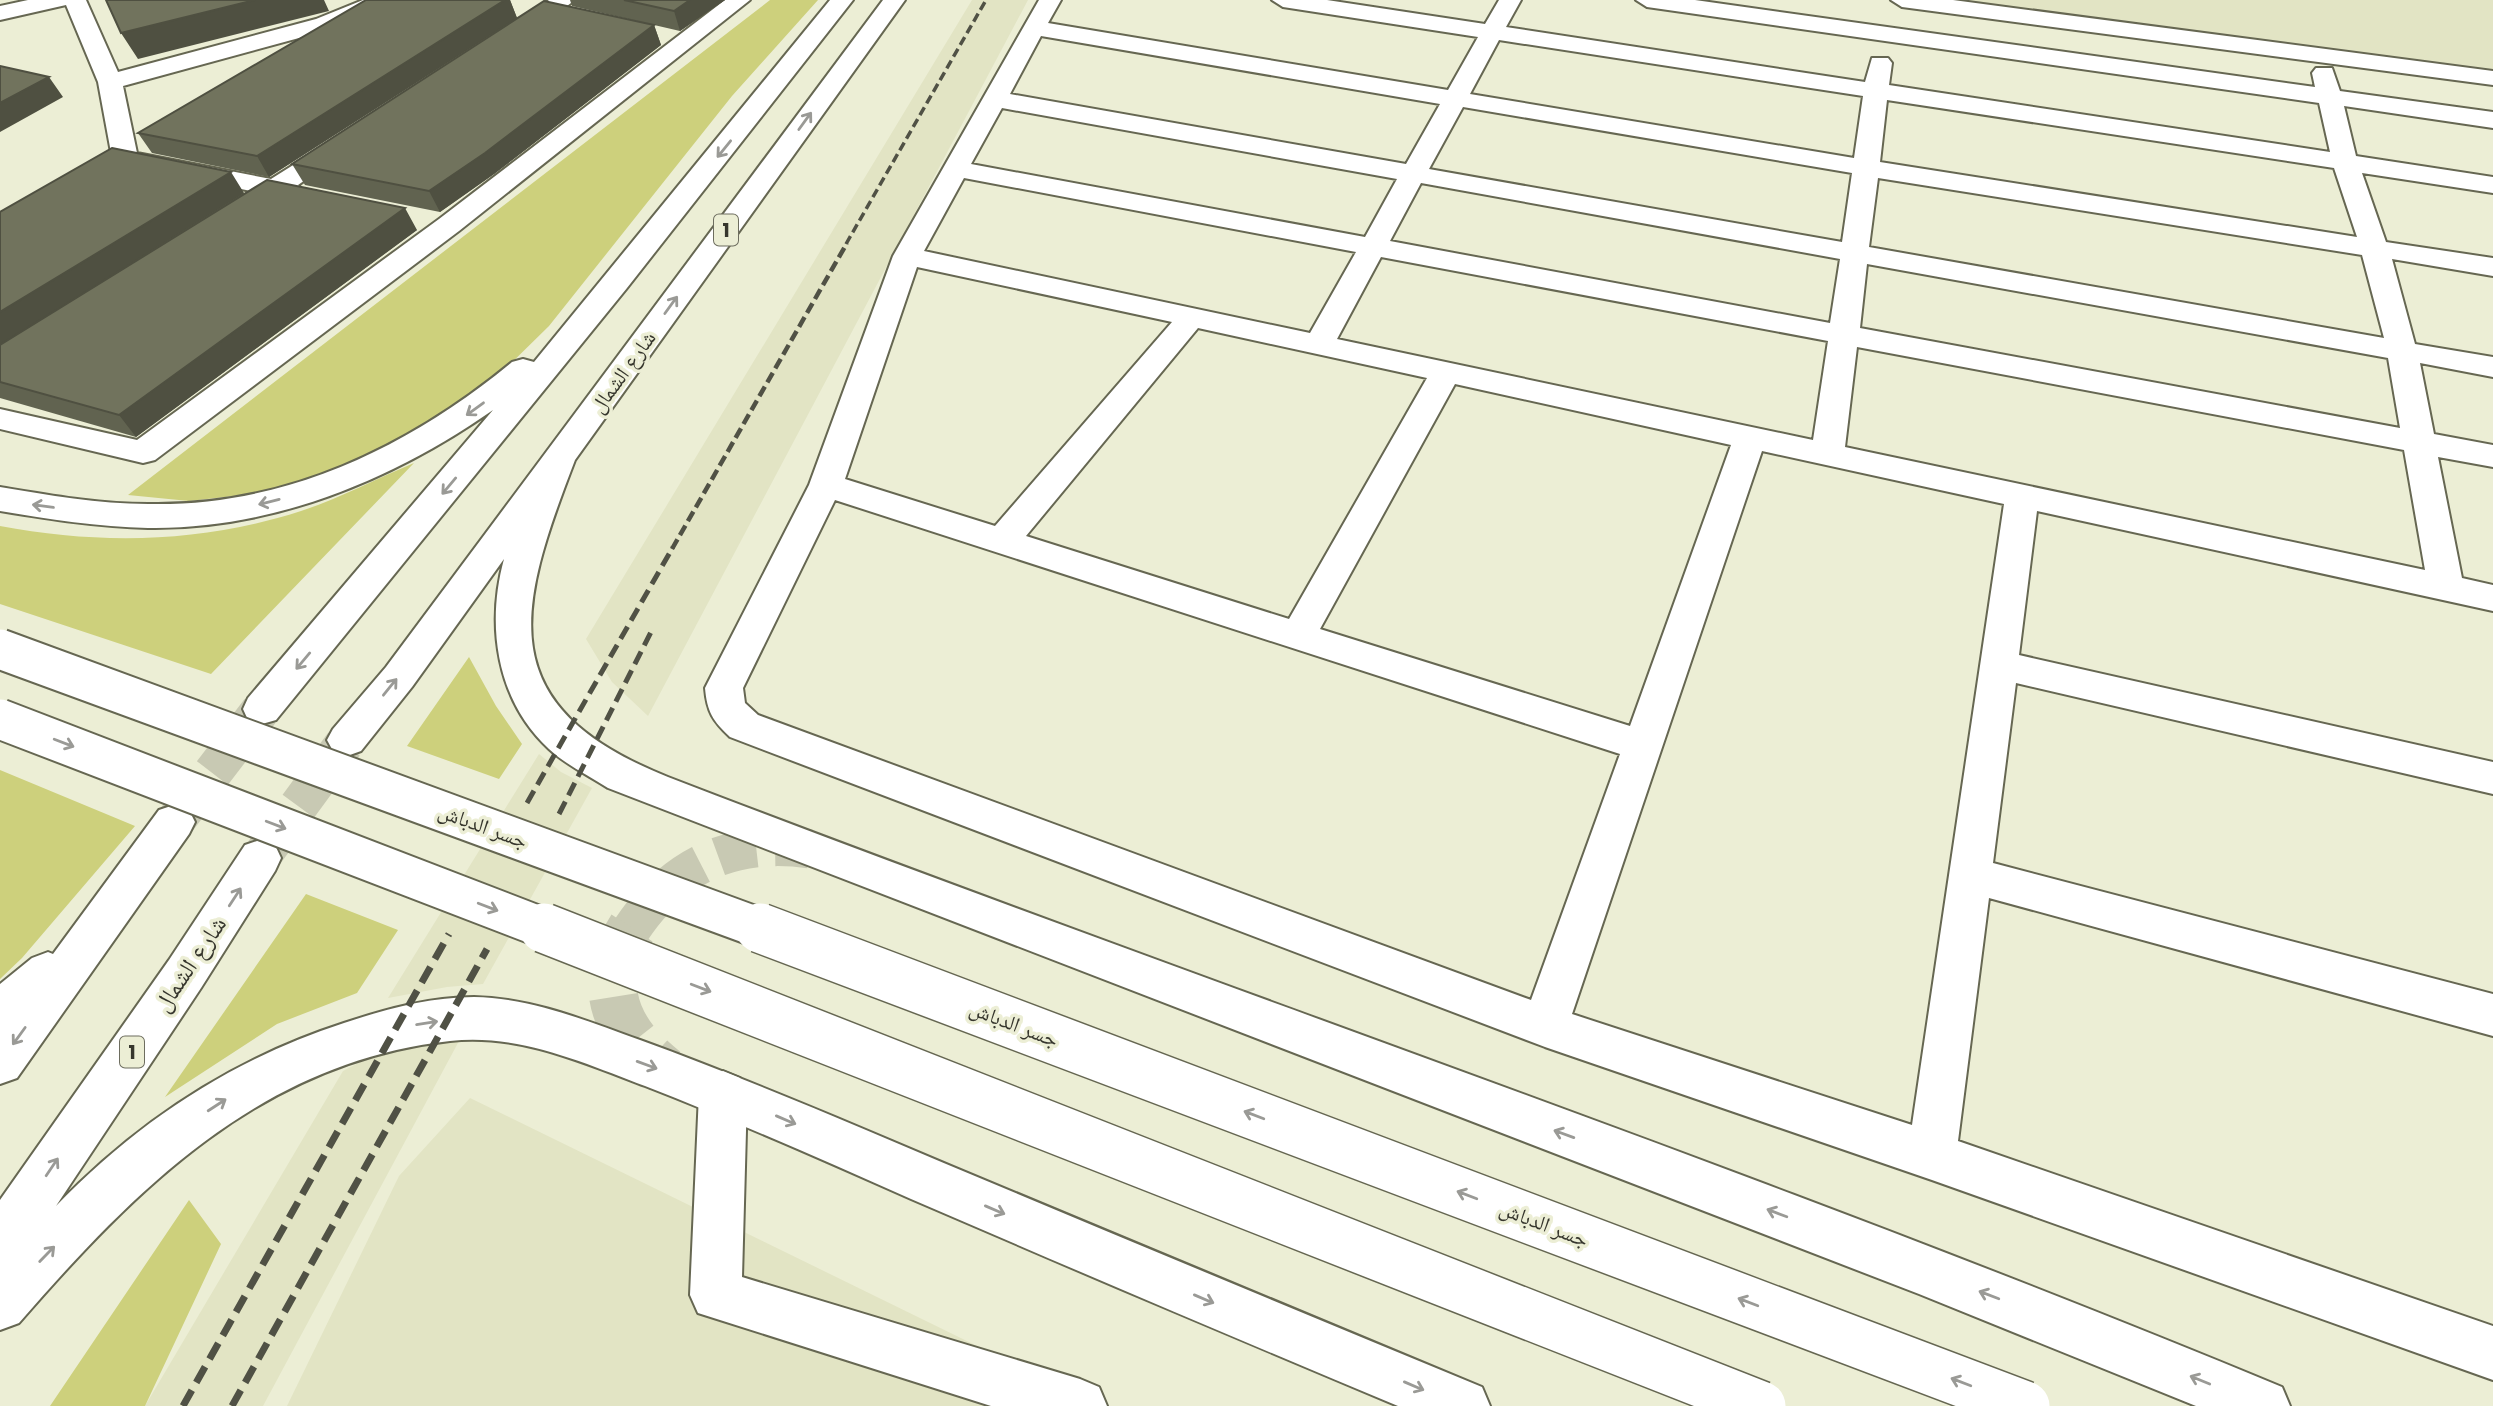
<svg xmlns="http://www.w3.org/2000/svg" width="2493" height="1406" viewBox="0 0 2493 1406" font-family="Poppins,'Noto Naskh Arabic',sans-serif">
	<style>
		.built { fill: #e2e4c4 }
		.green { fill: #cdd07c }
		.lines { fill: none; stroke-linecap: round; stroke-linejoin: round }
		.highway-tunnel-far1 { stroke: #c8c9b3; stroke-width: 39; stroke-dasharray: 39 19; stroke-linecap: butt }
		.highway-tunnel { stroke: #c8c9b3; stroke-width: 49; stroke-dasharray: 49 24; stroke-linecap: butt }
		.minor-casing { stroke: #666752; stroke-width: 4 }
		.highway-casing { stroke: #666752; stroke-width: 4 }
		.minor { fill: #fff; fill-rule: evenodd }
		.highway { fill: #fff; fill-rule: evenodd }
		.rail-far3 { stroke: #505145; stroke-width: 3.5; stroke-dasharray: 9 4.5; stroke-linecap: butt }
		.rail-far2 { stroke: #505145; stroke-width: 4.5; stroke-dasharray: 11 5; stroke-linecap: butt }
		.rail-far1 { stroke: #505145; stroke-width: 5; stroke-dasharray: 14 7; stroke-linecap: butt }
		.rail { stroke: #505145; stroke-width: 7; stroke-dasharray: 18 9; stroke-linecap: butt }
		.major-bridge-far1-casing { stroke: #666752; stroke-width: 43; stroke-linecap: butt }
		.major-bridge-casing { stroke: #666752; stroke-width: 52; stroke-linecap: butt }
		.major-bridge-far1 { stroke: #fff; stroke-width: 39 }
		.major-bridge { stroke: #fff; stroke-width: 49 }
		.wall { fill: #616350 }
		.shaded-wall { fill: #4f5041 }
		.building { fill: #71735d; stroke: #4f5041; stroke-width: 2 }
		.oneway { stroke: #9a9a96 }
		.labels { text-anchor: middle; stroke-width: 7; stroke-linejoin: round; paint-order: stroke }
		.shield { fill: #eceed5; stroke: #6d6d5f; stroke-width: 2 }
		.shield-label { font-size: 19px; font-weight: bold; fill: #36362d }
		.street-label { font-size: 21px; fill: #36362d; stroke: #eceed5 }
		.near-street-label { font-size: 24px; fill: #36362d; stroke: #eceed5 }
	</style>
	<rect width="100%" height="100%" fill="#eceed5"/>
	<!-- built -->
	<path class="built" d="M972,0H1028L648,716L612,682L586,639Z
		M1937,0H2493V78Z
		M539,754L561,772L592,788L483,984L447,987L388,998Z
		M459,1041L263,1406H145L343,1071L368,1058L413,1046Z
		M470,1098L1100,1406H287L399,1176Z"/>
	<!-- green -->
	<path class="green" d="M770,0H818L732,96L549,326L486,388L404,440L329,472L292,483L252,494L189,501L128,495Z
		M414,463L211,674L0,604V526C101,545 202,543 301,511C340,498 376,479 414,463Z
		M469,657L496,706L522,744L499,779L407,746Z
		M0,770L135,826L22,958L0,979Z
		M306,894L398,930L357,993L277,1024L165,1097Z
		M189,1200L221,1244L145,1406H50Z"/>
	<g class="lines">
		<!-- highway-tunnel-far1 -->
		<path class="highway-tunnel-far1" d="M177,819L260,711
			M264,853L344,744
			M631,930C674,865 733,838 810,849"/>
		<!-- highway-tunnel -->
		<path class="highway-tunnel" d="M632,928C594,986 616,1032 665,1071"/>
		<!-- minor casing -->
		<g class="minor-casing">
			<path id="minor" d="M28,0H86L118,72L316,19L363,0H394L391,5L332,29L123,86L137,153L271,179L333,140H351L355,145L298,185L303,191L299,197C292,199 283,196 277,199C259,206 250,222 229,217L225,211L251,191L116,164L112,158L98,82L66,5L0,20V6Z
				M549,0H575L524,38H508L504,33L508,28Z
				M725,0H750L459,231L155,460L143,463L0,429V409L137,440L439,219Z
				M1039,0H1061L1048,23L1448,90L1478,37L1283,7L1272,0H1327L1485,24L1499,0H1521L1506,27L1865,82L1872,58H1888L1892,63L1889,85L2330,152L2319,103L1647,7L1636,0H1695L2315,87L2312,73L2316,68H2332L2340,91L2493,112V128L2344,106L2356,156L2493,177V193L2362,173L2386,242L2493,258V276L2392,259L2415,344L2493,357V377L2420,363L2434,434L2493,445V467L2438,457L2462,578L2493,585V611L2037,511L2019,655L2493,762V794L2016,683L1993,863L2493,994V1036L1989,898L1958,1141L2493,1326V1380L1932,1180L1545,1047L730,737C713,721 707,712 705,688L809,485L893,256ZM1041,36L1440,104L1406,164L1010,94ZM1499,40L1863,96L1854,158L1470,94ZM1887,100L2334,168L2357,237L1880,162ZM1463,107L1852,173L1842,242L1429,169ZM1002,108L1397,179L1365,237L971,164ZM964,178L1356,252L1310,333L924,251ZM1878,178L2362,255L2384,338L1869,247ZM1421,183L1840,259L1830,323L1390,241ZM1381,257L1828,341L1813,440L1337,339ZM1867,264L2388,358L2400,428L1860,328ZM917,267L1172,322L995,526L845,479ZM1198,328L1427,378L1289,619L1026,536ZM1857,347L2404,450L2425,570L1845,447ZM1455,384L1731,445L1630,726L1320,629ZM1762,451L2004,504L1912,1125L1572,1014ZM835,500L1620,754L1531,1000L758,715L745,703L743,688Z
				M1891,0H1953L2493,71V85L1902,7Z
				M723,1071L740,1078L747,1094L742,1277L1080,1379L1099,1387L1107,1406H991L698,1313L690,1295L699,1094L706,1078Z"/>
		</g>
		<!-- highway casing -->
		<g class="highway-casing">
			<path id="highway" d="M830,0H853L627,288L276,720L262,724L248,720L243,709L248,698L493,410C393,480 272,530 148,528C98,527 49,519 0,511V487C49,495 98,504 148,504C285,507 409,447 512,362L523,359L534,362Z
				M883,0H905L575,460C517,610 490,706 668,777C1205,984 1751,1167 2282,1387L2290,1406H2196L1919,1294L608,788C588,775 566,765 549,749C496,700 486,625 504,559L412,687L361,751L347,756L333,751L327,740L333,729L386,667Z
				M174,805L189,810L195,822L189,834L17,1078L0,1084V984L32,958L48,952L53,954L159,810Z
				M260,840L275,845L281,858L275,871L201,988L56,1206C137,1122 232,1059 344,1023C386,1009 430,997 474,997C532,998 587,1021 640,1040C717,1068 792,1099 866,1130C1071,1217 1277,1302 1482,1387L1490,1406H1398C1235,1338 1073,1269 911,1199C823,1160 735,1121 645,1086C584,1063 518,1033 450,1041C262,1062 137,1187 19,1323L0,1330V1200L169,960L245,845Z"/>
		</g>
		<!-- minor -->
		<use href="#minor" class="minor"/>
		<!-- highway -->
		<use href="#highway" class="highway"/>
		<!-- rail-far3 -->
		<path class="rail-far3" d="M846,244L986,0"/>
		<!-- rail-far2 -->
		<path class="rail-far2" d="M672,549L847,243"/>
		<!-- rail-far1 -->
		<path class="rail-far1" d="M527,803L673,547
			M559,814L653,628"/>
		<!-- rail -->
		<path class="rail" d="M183,1406L449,934
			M232,1406L487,949"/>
		<!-- major-bridge-far1 casing -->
		<g class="major-bridge-far1-casing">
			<path id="major-bridge-far1" d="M0,649L765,930
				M0,719L549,930"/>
		</g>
		<!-- major-bridge casing -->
		<g class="major-bridge-casing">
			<path id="major-bridge" d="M544,928L1761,1406
				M760,928L2025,1406"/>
		</g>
		<!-- major-bridge-far1 -->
		<use href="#major-bridge-far1" class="major-bridge-far1"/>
		<!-- major-bridge -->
		<use href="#major-bridge" class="major-bridge"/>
	</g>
	<!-- wall -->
	<path class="wall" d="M366,0H510L517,18L269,177L152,153L138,133Z
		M570,0H725L680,31L572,6Z
		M654,25L661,45L494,174L440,212L305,185L292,164Z
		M244,193L417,230L136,437L0,398V212Z"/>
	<!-- shaded-wall -->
	<path class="shaded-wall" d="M255,0H324L329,11L138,59L121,33Z
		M505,0H510L517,18L269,177L257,156Z
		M690,0H725L680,31L674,11Z
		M654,25L661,45L494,174L440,212L429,191Z
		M49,77L63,97L0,132V103Z
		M231,172L244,193L0,345V312Z
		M405,208L417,230L136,437L119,415Z"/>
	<!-- building -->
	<path class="building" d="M106,0H255L121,33Z
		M366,0H505L257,156L138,133Z
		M624,0H690L674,11Z
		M544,1L654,25L485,153L429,191L292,164Z
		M0,66L49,77L0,103Z
		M112,148L231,172L0,312V212Z
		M267,180L405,208L119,415L0,382V345Z"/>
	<!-- one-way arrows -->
	<defs><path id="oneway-shaft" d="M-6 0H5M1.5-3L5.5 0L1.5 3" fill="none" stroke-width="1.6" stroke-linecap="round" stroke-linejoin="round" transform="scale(1.75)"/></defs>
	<g class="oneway">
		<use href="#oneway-shaft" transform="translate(805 121) rotate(-54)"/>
		<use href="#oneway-shaft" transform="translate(724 149) rotate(129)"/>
		<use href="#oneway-shaft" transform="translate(671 305) rotate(-54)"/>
		<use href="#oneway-shaft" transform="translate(475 409) rotate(144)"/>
		<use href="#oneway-shaft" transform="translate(449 486) rotate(130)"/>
		<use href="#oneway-shaft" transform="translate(269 502) rotate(166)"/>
		<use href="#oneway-shaft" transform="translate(43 506) rotate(-172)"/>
		<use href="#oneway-shaft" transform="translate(303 661) rotate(130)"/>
		<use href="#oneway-shaft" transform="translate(390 687) rotate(-51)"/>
		<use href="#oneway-shaft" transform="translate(64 743) rotate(21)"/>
		<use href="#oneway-shaft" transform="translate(276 825) rotate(21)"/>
		<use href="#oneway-shaft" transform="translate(235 897) rotate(-57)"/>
		<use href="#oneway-shaft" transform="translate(488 907) rotate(21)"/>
		<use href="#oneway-shaft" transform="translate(701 988) rotate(21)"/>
		<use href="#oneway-shaft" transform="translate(427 1023) rotate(-9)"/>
		<use href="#oneway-shaft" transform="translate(19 1036) rotate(126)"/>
		<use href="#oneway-shaft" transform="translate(647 1065) rotate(20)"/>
		<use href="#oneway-shaft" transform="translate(217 1105) rotate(-33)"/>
		<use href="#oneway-shaft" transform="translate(1254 1115) rotate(-159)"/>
		<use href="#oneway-shaft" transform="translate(786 1120) rotate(23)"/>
		<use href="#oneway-shaft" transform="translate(1564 1134) rotate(-160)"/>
		<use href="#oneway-shaft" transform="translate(52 1167) rotate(-56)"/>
		<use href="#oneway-shaft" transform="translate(1467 1195) rotate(-159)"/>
		<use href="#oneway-shaft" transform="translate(995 1210) rotate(23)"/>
		<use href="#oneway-shaft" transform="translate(1777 1213) rotate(-159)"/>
		<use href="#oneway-shaft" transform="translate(47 1254) rotate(-46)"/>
		<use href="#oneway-shaft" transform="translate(1989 1295) rotate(-159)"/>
		<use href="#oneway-shaft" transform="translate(1204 1299) rotate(23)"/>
		<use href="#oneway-shaft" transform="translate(1748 1302) rotate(-159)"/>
		<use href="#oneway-shaft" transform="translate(2200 1380) rotate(-158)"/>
		<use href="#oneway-shaft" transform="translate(1961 1382) rotate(-159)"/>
		<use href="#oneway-shaft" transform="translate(1414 1386) rotate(23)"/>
	</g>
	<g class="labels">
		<!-- shield labels -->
		<g class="shield">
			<rect x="714" y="214.5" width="24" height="31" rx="5"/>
			<rect x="120" y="1036.5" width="24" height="31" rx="5"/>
		</g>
		<g class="shield-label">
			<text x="726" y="237">1</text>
			<text x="132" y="1059">1</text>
		</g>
		<!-- street labels -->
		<g class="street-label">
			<text transform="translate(623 372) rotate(-54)" y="7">شارع الشمال</text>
			<text transform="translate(483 826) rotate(20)" y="7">جسر الدباش</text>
			<text transform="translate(1014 1024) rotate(21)" y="7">جسر الدباش</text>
			<text transform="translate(1544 1224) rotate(21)" y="7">جسر الدباش</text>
		</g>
		<!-- near-street labels -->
		<g class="near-street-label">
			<text transform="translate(190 964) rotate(-56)" y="8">شارع الشمال</text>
		</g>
	</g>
</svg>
